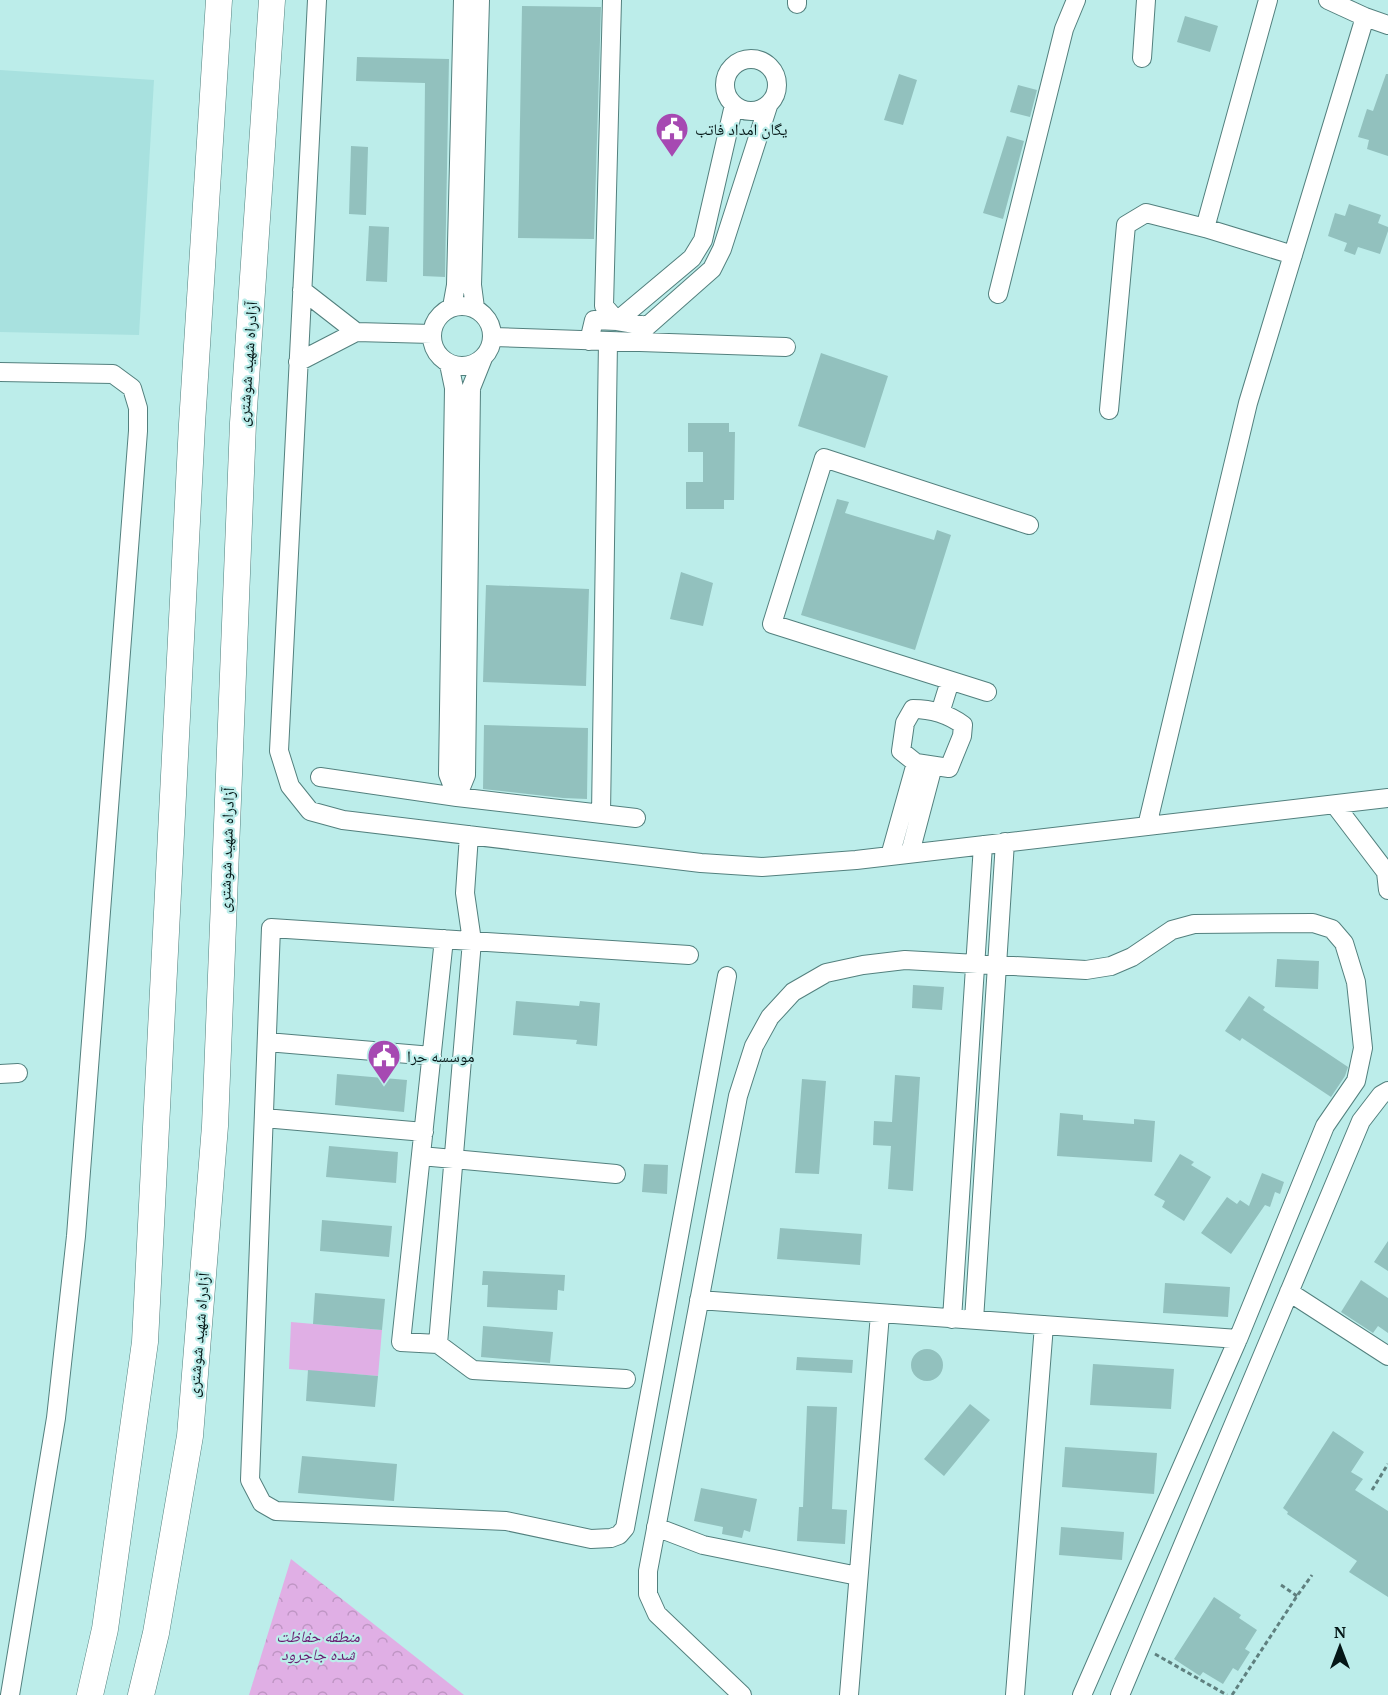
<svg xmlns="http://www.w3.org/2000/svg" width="1388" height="1695" viewBox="0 0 1388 1695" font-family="'PT Serif','Noto Naskh Arabic',serif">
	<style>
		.built { fill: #a8e1df }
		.park { fill: url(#park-crowns) }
		.garden { fill: #e0afe5 }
		.building { fill: #92c1be }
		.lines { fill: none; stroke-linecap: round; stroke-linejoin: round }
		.minor-casing { stroke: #53807e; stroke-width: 20 }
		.highway-casing { stroke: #53807e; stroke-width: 27 }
		.path { stroke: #5f807f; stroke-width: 3; stroke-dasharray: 4.5 3; stroke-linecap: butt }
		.minor { stroke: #fff; stroke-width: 18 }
		.highway { stroke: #fff; stroke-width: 26 }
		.labels { text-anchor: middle; stroke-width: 4.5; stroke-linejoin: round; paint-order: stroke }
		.poi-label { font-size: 16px; fill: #051717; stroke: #bcedea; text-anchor: start }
		.street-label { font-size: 16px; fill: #051717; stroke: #bcedea }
		.park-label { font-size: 16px; font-style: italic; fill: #681d71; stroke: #bcedea }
	</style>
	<defs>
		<pattern id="park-crowns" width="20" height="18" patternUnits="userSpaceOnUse" patternTransform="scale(1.5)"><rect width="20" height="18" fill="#e0afe5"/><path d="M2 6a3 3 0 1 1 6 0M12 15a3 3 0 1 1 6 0" fill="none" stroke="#bf96c4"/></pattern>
	</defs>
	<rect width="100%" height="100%" fill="#bcedea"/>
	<!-- built -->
	<path class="built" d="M0,70L154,80L139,335L0,332Z"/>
	<!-- park -->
	<path class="park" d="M291,1559L464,1695H249Z"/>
	<!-- garden -->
	<path class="garden" d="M291,1322L382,1330L378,1376L289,1369Z"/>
	<!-- building -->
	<path class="building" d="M522,6L601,7L594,239L518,238Z
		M1185,16L1218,26L1210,52L1177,42Z
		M357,57L449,59L445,277L423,276L425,83L356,81Z
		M899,74L917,80L903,125L884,120Z
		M1386,74H1388V156L1367,149L1369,140L1358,137L1367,109L1373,111Z
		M1018,85L1037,90L1030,117L1010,112Z
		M1007,136L1024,141L1003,219L983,213Z
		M351,146L368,147L366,215L349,214Z
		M1349,204L1381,215L1378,223L1388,227V231L1380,254L1358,247L1355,255L1344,251L1347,243L1328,236L1335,213L1345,216Z
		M369,226L389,227L387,282L366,281Z
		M821,353L888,376L865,448L798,426Z
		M688,423H729V432H735L734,500H724V509H686V482H703V452H688Z
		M837,499L849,502L845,513L934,540L937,530L951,535L915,650L801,615Z
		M681,572L713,583L703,626L670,619Z
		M486,585L589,589L586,686L483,682Z
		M484,725L588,728L587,799L563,798L483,789Z
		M1277,959L1319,961L1318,989L1275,987Z
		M913,985L944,987L942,1010L912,1008Z
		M1249,996L1265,1007L1263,1010L1348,1067L1345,1076L1331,1097L1242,1038L1240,1041L1225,1031Z
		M516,1001L579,1006L580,1001L600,1003L597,1046L576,1044L577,1040L513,1035Z
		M337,1074L407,1080L404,1112L335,1105Z
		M895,1075L920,1077L913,1191L888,1189L891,1146L873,1145L874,1121L892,1122Z
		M802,1079L826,1081L819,1174L795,1173Z
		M1060,1113L1083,1115V1120L1134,1124V1119L1155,1121L1152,1162L1057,1156Z
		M329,1146L398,1152L396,1183L326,1177Z
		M1180,1154L1194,1162L1191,1165L1211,1177L1184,1221L1162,1207L1165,1201L1154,1195Z
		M644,1164L668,1165L667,1194L642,1192Z
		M1262,1173L1284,1182L1280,1194L1275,1192L1270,1207L1265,1205L1231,1254L1201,1233L1227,1197L1237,1204L1240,1200L1249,1206Z
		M322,1220L392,1226L389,1257L320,1251Z
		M780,1228L862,1234L860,1265L777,1259Z
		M1388,1241V1271L1374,1262Z
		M483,1271L565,1275L564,1291L558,1290L557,1310L487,1307L488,1285H482Z
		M1361,1280L1388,1298V1333L1378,1326L1373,1333L1341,1312Z
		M1165,1283L1230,1287L1228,1317L1163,1313Z
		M315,1293L385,1299L382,1330L313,1324Z
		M483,1326L553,1332L550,1363L481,1357Z
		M911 1365a16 16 0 1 1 32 0a16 16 0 1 1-32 0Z
		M797,1357L853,1360L852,1373L796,1370Z
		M1093,1364L1174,1369L1171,1409L1090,1405Z
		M308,1370L378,1376L375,1407L306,1401Z
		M970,1404L990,1420L944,1476L924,1459Z
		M807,1406L837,1407L832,1509L847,1510L845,1544L797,1541L799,1507H803Z
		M1333,1431L1364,1452L1351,1472L1363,1479L1355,1490L1388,1511V1597L1349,1572L1357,1561L1287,1514L1288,1512L1283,1508Z
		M1065,1447L1157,1453L1154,1494L1062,1487Z
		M302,1456L397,1464L394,1501L298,1493Z
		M701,1488L757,1499L750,1532L744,1530L742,1538L722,1534L723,1527L694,1521Z
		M1061,1527L1124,1532L1122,1560L1059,1555Z
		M1214,1597L1241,1615L1239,1618L1257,1630L1245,1649L1250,1652L1238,1671L1233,1668L1223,1684L1203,1672L1200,1676L1174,1659Z"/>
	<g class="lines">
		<!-- minor casing -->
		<g class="minor-casing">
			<path id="minor" d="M317,0L279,751L290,786L310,811L343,820L701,863L762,867L856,860L1388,798
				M612,0L604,306L617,321L647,326
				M1328,0L1365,17L1388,25
				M797,4V0
				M1142,58L1146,0
				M725 85a26 26 0 1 1 52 0a26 26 0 1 1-52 0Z
				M1205,228L1268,0
				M302,290L356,332
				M998,294L1064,29L1076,0
				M432 336a30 30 0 1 1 60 0a30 30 0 1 1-60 0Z
				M452,307L456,285L463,0
				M475,308L472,285L480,0
				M642,335L644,329L712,269L722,249L768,106
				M493,337L786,347
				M589,341L594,320L617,321L692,258L703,240L734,105
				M298,362L356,332L432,334
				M449,364L454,388L448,774L457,797
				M0,372L113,374L132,388L138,408V431L76,1236L56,1418L10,1695
				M1109,410L1126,225L1146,213L1205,228L1293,255
				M987,692L772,624L824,458L1029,525
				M913,709C931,709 948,714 963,725L962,736L949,768L916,763L901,751L905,723Z
				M940,713L950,681
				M320,777L457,797L636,818
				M457,797L466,775L471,388L483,358
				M1335,805L1386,872L1388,890
				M601,814L608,341
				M1147,826L1248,403L1365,17
				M910,853L933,766
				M890,856L916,763
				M444,939L401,1342L438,1344L473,1370L626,1379
				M689,955L271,928L250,1480L262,1503L276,1511L506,1521L591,1539L611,1538L619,1535L625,1528L727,976
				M267,1042L432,1056
				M0,1074L18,1073
				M264,1118L424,1132
				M421,1156L616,1174
				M1289,1292L1388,1356
				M699,1300L1238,1339
				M952,1319L983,845
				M974,1320L1005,842
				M438,1344L472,941L465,893L469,835
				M656,1527L703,1545L858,1576
				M742,1695L657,1614L648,1594V1571L738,1096L754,1046L770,1017L793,992L826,973L863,965L905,960L1086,970L1111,966L1132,957L1172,930L1194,924L1313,923L1332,929L1344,943L1356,982L1363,1048L1356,1081L1325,1126L1238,1339L1082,1695
				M849,1695L880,1314
				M1015,1695L1044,1325
				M1120,1695L1361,1121L1381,1095L1388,1091"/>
		</g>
		<!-- highway casing -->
		<g class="highway-casing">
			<path id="highway" d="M90,1695L105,1629L145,1342L192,424L219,0
				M141,1695L156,1633L190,1436L215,1126L243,423L272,0"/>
		</g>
		<!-- path -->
		<path class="path" d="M1372,1490L1388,1464
			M1281,1585L1297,1596
			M1155,1654L1227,1695
			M1232,1695L1297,1596L1312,1575"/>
		<!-- minor -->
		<use href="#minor" class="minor"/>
		<!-- highway -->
		<use href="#highway" class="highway"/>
	</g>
	<!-- icons -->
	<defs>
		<g id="civic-pin" transform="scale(1.725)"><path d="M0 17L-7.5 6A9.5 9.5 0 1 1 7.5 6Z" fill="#a649b2" stroke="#bcedea"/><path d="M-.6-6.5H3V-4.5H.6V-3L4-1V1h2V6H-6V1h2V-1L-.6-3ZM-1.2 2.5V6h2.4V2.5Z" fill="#fff"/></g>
	</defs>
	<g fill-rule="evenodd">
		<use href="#civic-pin" x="672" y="129"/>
		<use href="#civic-pin" x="384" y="1056"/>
	</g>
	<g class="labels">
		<!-- poi labels -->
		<g class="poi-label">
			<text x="695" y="135">یگان امداد فاتب</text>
			<text x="407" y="1062">موسسه حرا</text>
		</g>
		<!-- street labels -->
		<g class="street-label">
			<text transform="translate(247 364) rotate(-86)" y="6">آزادراه شهید شوشتری</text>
			<text transform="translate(226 850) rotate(-88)" y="6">آزادراه شهید شوشتری</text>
			<text transform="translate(198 1335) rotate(-85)" y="6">آزادراه شهید شوشتری</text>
		</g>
		<!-- park labels -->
		<g class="park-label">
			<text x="318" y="1642">منطقه حفاظت<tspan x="318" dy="18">شده جاجرود</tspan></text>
		</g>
	</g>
	<!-- north arrow -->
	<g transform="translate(1340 1647)" stroke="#bcedea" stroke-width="4.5" paint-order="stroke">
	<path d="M0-4.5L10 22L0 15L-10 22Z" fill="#051717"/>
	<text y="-9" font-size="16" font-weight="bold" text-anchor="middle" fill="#051717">N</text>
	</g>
</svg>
